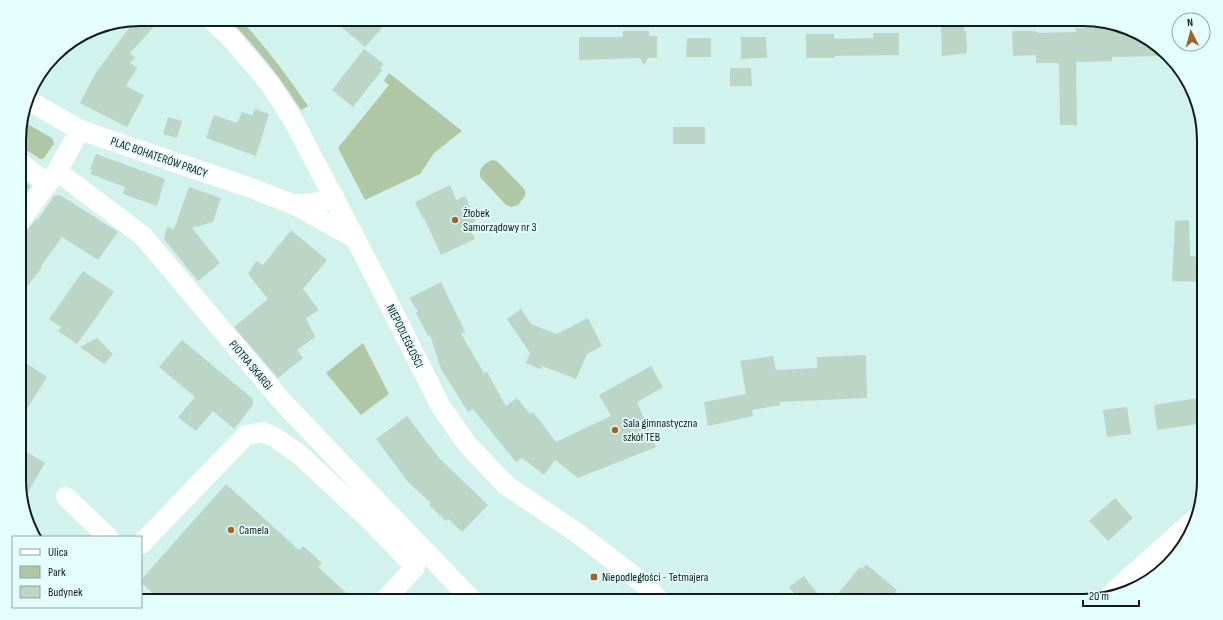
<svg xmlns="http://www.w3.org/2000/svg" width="1223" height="620" viewBox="0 0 1223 620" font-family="'Sofia Sans Condensed',sans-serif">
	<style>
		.green { fill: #afc7a4 }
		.building { fill: #bbd5c7 }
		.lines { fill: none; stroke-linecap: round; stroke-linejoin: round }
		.minor { stroke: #fff; stroke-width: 20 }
		.poi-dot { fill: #a2622b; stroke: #e4fefb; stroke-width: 1.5 }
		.labels { text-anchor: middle; stroke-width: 3.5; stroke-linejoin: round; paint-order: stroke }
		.street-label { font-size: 12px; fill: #101c1b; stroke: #e4fefb }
		.poi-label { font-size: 12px; fill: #101c1b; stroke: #e4fefb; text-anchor: start }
		.rim { fill: none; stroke: #101c1b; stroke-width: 2 }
	</style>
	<rect width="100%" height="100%" fill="#d2f2ee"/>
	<!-- green -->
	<path class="green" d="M229,19H240C265,46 287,75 308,106L301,110C280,77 256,47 229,19Z
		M389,73L462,131L434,153L420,174L365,200L338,148L389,85L384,81Z
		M22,121L52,138L54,144L43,159H40L19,145V131Z
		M493,160L498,162L525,190V196L518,205L511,207L506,205L481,178C477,170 485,162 493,160Z
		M363,343L389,394L361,415L326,373Z"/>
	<!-- building -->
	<path class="building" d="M140,19H161L130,53L135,58L130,63L137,68L126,86L144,95L127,127L80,103L95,74L129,28L123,22Z
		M332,19H390L365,47Z
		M941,22H964V31H966L967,53L942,56Z
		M1075,28H1120L1137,31L1165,56L1112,57V61L1076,62L1077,125H1060L1059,63H1036V55L1013,56L1012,31H1036L1037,33L1076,32Z
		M623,31H649V36H657V58H648L644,65L640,58L579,60V37H623Z
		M873,33H899V55L835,56V58H806V34H834V39L873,38Z
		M741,37H766L767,58L741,59Z
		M687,38H711V57H686Z
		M364,49L384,64L380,68L382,70L353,107L332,90Z
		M730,68H751L752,86H730Z
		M255,109L269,114L256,156L206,138L214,115L237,123L242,112L252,115Z
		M168,117L182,121L177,138L163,134Z
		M673,127H705V144H673Z
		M96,154L165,179L157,206L123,194L125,187L91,174L92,170L90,169Z
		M19,177L31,186L19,202Z
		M450,185L456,200L465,196L476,221L468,225L475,239L441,255L424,218L423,219L415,202Z
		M189,187L221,198L213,222L192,228L220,263L198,281L164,239L167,227L174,229Z
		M60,195L118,232L98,260L62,237L41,266L42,267L20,296V233L24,232L28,229L37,218V221L54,196Z
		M1189,220L1190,256L1203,257V282L1172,281L1175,221Z
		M291,230L327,260L303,289L319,310L306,318L315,337L297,350L303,358L278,378L234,327L268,299L248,274L256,261L263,265Z
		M83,271L114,292L77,344L58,331L61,327L49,319Z
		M441,282L465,332L461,334L484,373L487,372L506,406L517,398L530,414L533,412L556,442L611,416L599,395L651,366L663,387L637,402L656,447L578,478L555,460L544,475L522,458L516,462L473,409L468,412L441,369L430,335L428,336L416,313L418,311L409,298Z
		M521,309L531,324L557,334L588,318L602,346L587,354L576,379L542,366L540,369L526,363L530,353L507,319Z
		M97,338L113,354L104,364L80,347Z
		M182,340L253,399V405L234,429L213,411L196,431L178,417L195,397L159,367Z
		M866,355L867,398L779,402L780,405L752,410L753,416L708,426L704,402L746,394L740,361L773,356L776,370L817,368V357Z
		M20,359L47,377L20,420Z
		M1204,397V423L1157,430L1154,405Z
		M1127,407L1131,434L1107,437L1103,410Z
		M407,416L440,459L488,505L462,532L448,519L446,521L429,505L431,503L408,482L376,439Z
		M20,448L45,463L22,502L20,496Z
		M226,484L299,550L303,546L322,563L318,567L355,601H162L141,583V580Z
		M1115,498L1133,518L1108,541L1089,521Z
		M866,564L897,590L888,601H832L860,567L862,569Z
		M804,576L823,601H800L789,587Z"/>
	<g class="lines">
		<!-- minor -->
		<path class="minor" d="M211,19L232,39L270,84L293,120L378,282L441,407L468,445L506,485L580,535L644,584L660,601
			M28,100L80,130L251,188L295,205L321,202L334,196
			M80,130L57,171L143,236L281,400L392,517L473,601
			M19,162L48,184
			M295,205L355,238
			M19,222L57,171
			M66,497L108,537
			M141,544L246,435L263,432L276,438L300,455L373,523L415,567L384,601
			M1111,594L1195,519"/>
	</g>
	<!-- markers -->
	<g class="poi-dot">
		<circle cx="455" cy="220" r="4"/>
		<circle cx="615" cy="430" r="4"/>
		<circle cx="231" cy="530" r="4"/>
		<rect x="590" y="573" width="8" height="8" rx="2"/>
	</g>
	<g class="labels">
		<!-- street labels -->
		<g class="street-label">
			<text transform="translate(159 157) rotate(19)" y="4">PLAC BOHATERÓW PRACY</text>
			<text transform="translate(405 336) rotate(64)" y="4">NIEPODLEGŁOŚCI</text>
			<text transform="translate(251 365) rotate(50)" y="4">PIOTRA SKARGI</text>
		</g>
		<!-- poi labels -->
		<g class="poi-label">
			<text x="463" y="217">Żłobek<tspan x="463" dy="14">Samorządowy nr 3</tspan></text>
			<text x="623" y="427">Sala gimnastyczna<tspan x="623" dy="14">szkół TEB</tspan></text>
			<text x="239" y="534">Camela</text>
			<text x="602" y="581">Niepodległości - Tetmajera</text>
		</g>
	</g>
	<!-- crop -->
	<path d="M0 0H1223V620H0ZM140 26H1083A114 114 0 0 1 1197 140V480A114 114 0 0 1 1083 594H140A114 114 0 0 1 26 480V140A114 114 0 0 1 140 26Z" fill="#e4fefb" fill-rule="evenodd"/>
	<path class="rim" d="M140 26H1083A114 114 0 0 1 1197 140V480A114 114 0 0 1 1083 594H140A114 114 0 0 1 26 480V140A114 114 0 0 1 140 26Z"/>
	<!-- legend -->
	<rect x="12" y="536" width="130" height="72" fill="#e4fefb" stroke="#8fa4a1"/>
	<rect x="20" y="549" width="20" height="6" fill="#ffffff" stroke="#8fa4a1"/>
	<text x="48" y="556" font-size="12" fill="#101c1b">Ulica</text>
	<rect x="20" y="566" width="20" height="12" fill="#afc7a4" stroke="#8fa4a1"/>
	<text x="48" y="576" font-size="12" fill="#101c1b">Park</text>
	<rect x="20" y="586" width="20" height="12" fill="#bbd5c7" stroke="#8fa4a1"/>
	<text x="48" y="596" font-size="12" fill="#101c1b">Budynek</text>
	<!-- north arrow -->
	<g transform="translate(1191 32) rotate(354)"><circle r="19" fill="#e4fefb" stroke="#8fa4a1"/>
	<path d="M0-3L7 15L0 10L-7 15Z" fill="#a2622b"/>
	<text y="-6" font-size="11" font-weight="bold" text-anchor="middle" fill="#101c1b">N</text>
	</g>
	<!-- scale -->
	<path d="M1083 600v6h56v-6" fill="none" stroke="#101c1b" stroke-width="2"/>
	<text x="1089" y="600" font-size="12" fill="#101c1b" stroke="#e4fefb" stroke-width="3" paint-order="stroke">20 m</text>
</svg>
